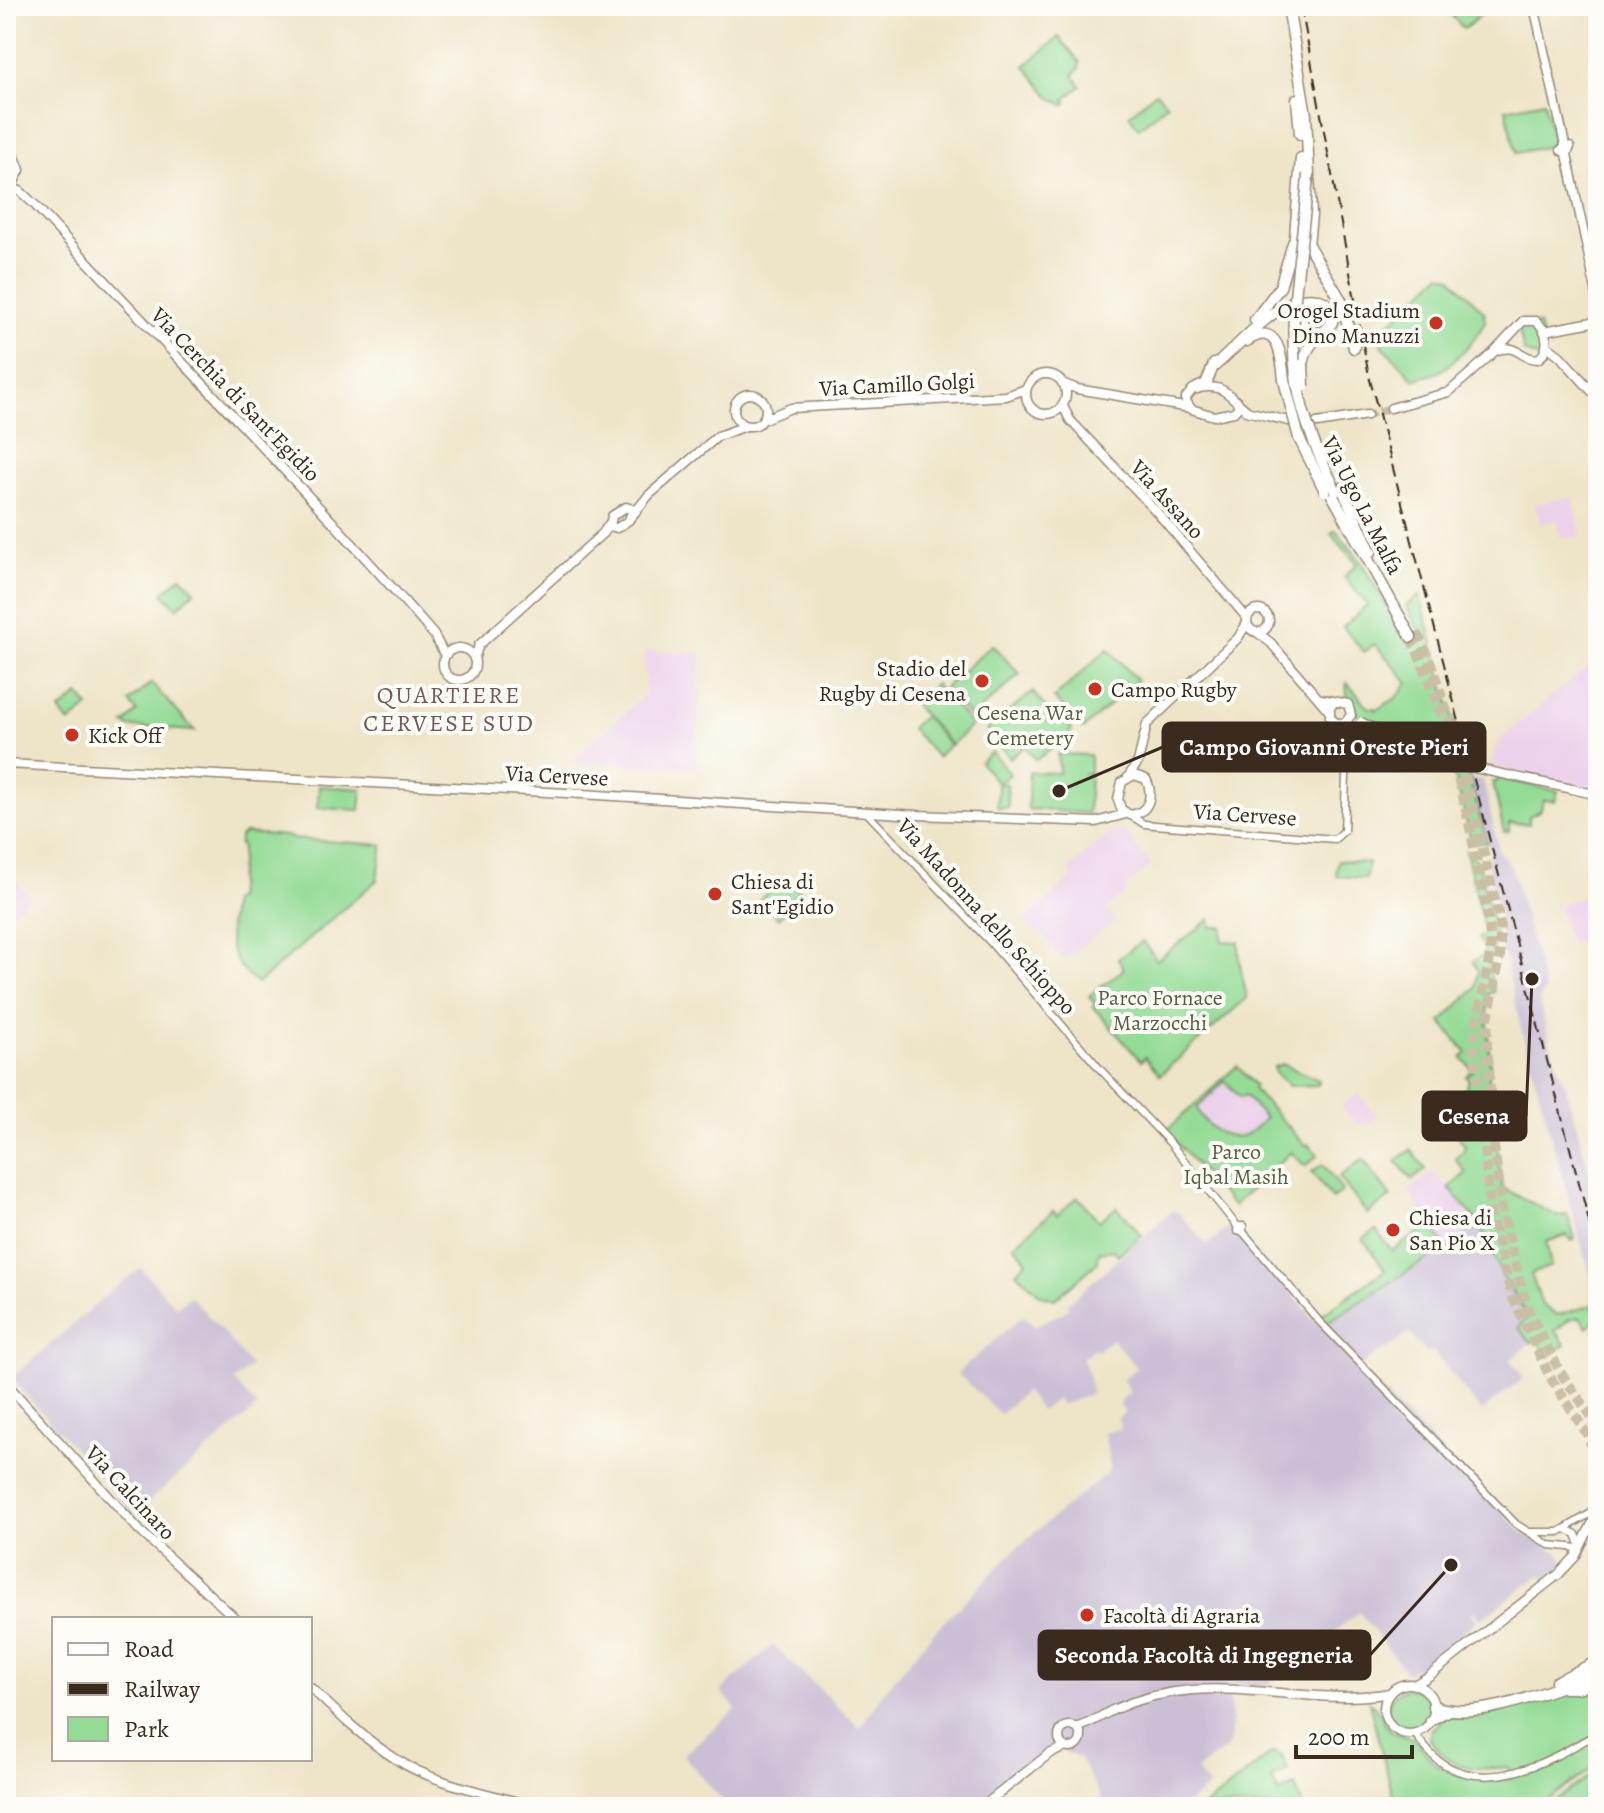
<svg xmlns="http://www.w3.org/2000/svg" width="1604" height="1813" viewBox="0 0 1604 1813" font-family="Alegreya,serif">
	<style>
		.built { fill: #ecd1eb }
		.industrial { fill: #cbbfd5 }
		.green { fill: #94db96; stroke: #68825a; stroke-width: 2; fill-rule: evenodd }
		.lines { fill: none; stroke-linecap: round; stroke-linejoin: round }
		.major-tunnel { stroke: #cabfa5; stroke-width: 8; stroke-dasharray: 8 4; stroke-linecap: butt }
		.highway-tunnel { stroke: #cabfa5; stroke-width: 10; stroke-dasharray: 10 5; stroke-linecap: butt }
		.minor-casing { stroke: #948772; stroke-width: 9 }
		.major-casing { stroke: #948772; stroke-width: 11 }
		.highway-casing { stroke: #948772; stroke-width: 13 }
		.minor { stroke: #fff; stroke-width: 6 }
		.major { stroke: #fff; stroke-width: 8 }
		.highway { stroke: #fff; stroke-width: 10 }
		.rail { stroke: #3b2a1e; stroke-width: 2; stroke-dasharray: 12 6; stroke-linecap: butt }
		.major-bridge-casing { stroke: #948772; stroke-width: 11; stroke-linecap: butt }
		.highway-bridge-casing { stroke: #948772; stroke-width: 13; stroke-linecap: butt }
		.major-bridge { stroke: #fff; stroke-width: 8 }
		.highway-bridge { stroke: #fff; stroke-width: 10 }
		.poi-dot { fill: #c8321e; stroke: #fdfcf7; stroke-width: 3 }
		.labels { text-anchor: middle; stroke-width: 8; stroke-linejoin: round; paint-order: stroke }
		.poi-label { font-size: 22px; fill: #3b2a1e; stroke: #fdfcf7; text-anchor: start }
		.street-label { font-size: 22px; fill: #3b2a1e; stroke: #fdfcf7 }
		.park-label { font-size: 22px; fill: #565f42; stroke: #fdfcf7 }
		.neighbourhood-label { font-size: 24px; letter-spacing: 2px; fill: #745858; stroke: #fdfcf7 }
		.leader { fill: none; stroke: #3b2a1e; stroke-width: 3 }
		.callout-dot { fill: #3b2a1e; stroke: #fdfcf7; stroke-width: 3 }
		.callout { fill: #3b2a1e; stroke: #3b2a1e; stroke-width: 3 }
		.callout-label { font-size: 24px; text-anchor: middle; font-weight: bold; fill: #fff }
	</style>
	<rect width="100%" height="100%" fill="#fdfcf7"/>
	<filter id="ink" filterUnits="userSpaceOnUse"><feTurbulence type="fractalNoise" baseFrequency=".0125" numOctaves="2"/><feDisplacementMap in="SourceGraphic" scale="16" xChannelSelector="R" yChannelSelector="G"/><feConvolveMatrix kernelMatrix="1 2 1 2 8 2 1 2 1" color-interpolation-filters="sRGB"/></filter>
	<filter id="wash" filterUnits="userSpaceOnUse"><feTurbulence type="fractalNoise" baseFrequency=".006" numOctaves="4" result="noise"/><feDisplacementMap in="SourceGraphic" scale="32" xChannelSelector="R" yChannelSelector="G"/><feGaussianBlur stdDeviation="1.8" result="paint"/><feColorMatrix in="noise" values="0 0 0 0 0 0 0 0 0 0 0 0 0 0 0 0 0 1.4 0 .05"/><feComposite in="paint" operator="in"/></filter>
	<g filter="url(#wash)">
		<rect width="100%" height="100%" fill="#eee4c7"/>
		<!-- built -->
		<path class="built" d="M1573,497L1581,537L1561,538L1556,520L1540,524L1535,504Z
			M645,651L701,653L696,768L570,762L645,695Z
			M1598,663V789L1493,767L1495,749L1503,737L1578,674Z
			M1112,831H1124L1151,865L1125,887L1128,891L1106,909L1115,921L1064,960L1039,930L1035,932L1025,920L1073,877L1068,869Z
			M6,868L30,898L6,918Z
			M1598,894V936L1569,943L1559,907L1563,906V903Z
			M1225,1082L1240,1098L1244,1095L1265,1118L1246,1134L1234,1135L1214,1129L1204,1122L1197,1107Z
			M1359,1094L1377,1116L1366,1125L1357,1124L1343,1109V1104Z
			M1434,1172L1478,1222L1446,1247L1408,1191Z"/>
		<!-- industrial -->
		<path class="industrial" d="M1470,778L1483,780L1499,851L1511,866L1545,991L1539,1000L1551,1049L1566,1087L1598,1205V1303L1520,1025L1505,956L1502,955L1501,921L1488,864L1490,851Z
			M1172,1211H1177L1207,1245L1232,1224L1320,1326L1445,1247L1478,1222L1503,1277L1523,1308L1526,1319L1518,1327L1531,1343L1510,1360L1524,1378L1481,1411L1432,1350L1426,1353L1410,1333L1358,1367L1522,1532L1561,1554L1563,1562L1561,1567L1545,1579L1541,1574L1481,1619L1474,1611L1472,1614L1477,1621L1408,1674L1359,1612L1263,1688L1228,1684L1232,1721L1230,1742L1226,1749L1196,1770L1209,1787L1182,1807H1106L1080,1759L1056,1748L1050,1749L975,1807H728L683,1755L736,1709L721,1691L773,1645L860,1728L882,1694L933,1633L1020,1545L1108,1472L1110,1466L1104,1432L1121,1429L1118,1418L1125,1412L1120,1406L1123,1397L1130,1394L1123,1379L1137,1368L1112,1339L1097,1351L1094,1348L1082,1358L1089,1374L1091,1393L1062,1405L1056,1399L1041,1411L1025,1391L1000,1414L957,1373L1023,1316L1035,1326L1064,1312L1069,1307L1067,1304Z
			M141,1268L176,1307L190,1296L222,1331L251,1366L234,1381L257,1407L134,1514L11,1379L112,1290Z"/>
		<!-- green -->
		<path class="green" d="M1443,6H1481L1485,11L1464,29Z
			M1059,37L1080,62L1079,69L1073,75L1081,86L1065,99L1067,103L1064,105L1050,97L1025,66Z
			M1156,92L1167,104L1139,128L1129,115Z
			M1544,101L1554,145L1516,153L1506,109Z
			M1441,274L1451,277L1485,313L1483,315L1486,319C1478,338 1457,360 1439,372C1432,376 1422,375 1415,380L1381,344L1379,333Z
			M1523,324L1539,325L1545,347L1537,357L1524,352L1519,330Z
			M1336,530L1360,560L1387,607L1390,606L1410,646L1425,640L1406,606L1420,596L1487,843H1472L1450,759C1433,755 1374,727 1359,716C1349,708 1345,694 1347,683L1370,709L1373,707L1376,710L1396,698L1408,682L1375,644L1364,652L1343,627L1368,605L1344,577L1357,564L1331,533Z
			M181,576L195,591L177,608L163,593Z
			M992,645L1020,674L971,718L944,688Z
			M1108,649L1137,680L1083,729L1054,698Z
			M151,683L195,731L130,727L124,724L137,712L129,702Z
			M935,684L972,725L951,745L914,704Z
			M1033,692L1054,717L1059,713L1071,729V732L1036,760L1025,746L1010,758L987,729Z
			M79,695L89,707L69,723L59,711Z
			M924,716L949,745L937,757L911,728Z
			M992,752L1010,774L998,784H1007L1008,808L997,807L998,784L980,762Z
			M1058,754L1090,755V773H1083L1090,774L1088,813L1028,809L1029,772L1059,773Z
			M1498,778L1558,791L1555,801L1544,800L1540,811L1529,816V824L1509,823V831L1504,832L1493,782H1497Z
			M319,786L362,789L360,810L318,808Z
			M244,833L287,836L293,839L383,845L377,880L257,984C225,958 227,937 232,900L236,899L242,846L239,845L240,837Z
			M1466,851L1478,861L1493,926L1495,940L1488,965L1494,992L1488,994L1487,1006L1490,1066L1487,1102L1490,1103L1487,1108L1448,1126L1443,1123L1459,1109L1469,1079L1466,1076L1473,1070L1462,1058L1467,1053L1441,1022L1476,988L1478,970L1473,962L1484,955L1485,948L1478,938L1485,934Z
			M1338,860L1368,863L1366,878L1336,876Z
			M786,876L803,895L778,918L760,899Z
			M1210,919L1211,927H1223L1222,941L1239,942C1238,961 1243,980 1247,998L1160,1075L1145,1057L1141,1061L1093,1007L1096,1005L1089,996L1124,969L1118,959L1142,941L1157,960Z
			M1282,1064L1319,1080L1318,1085L1289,1086L1275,1073L1274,1067Z
			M1237,1066L1255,1086L1253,1089L1305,1145L1308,1144L1318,1155L1305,1166L1291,1152L1233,1206L1166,1131ZM1225,1081L1240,1098L1245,1095L1265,1118C1260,1123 1252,1132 1245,1135C1225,1142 1204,1125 1197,1108Z
			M1493,1112L1502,1188L1559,1217L1567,1214L1575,1239L1572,1241L1567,1235L1546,1242L1551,1266L1531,1274L1542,1305L1557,1315L1593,1305L1596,1318L1587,1327L1580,1317L1569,1319L1555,1331L1565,1344L1549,1357L1536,1339L1531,1343L1518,1327L1526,1319L1523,1308L1503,1277L1478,1222L1449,1188L1466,1173L1455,1158L1464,1150L1465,1146L1454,1130Z
			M1411,1150L1426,1169L1412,1180L1396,1161Z
			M1363,1159L1391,1197L1367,1214L1339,1177Z
			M1323,1164L1342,1191L1332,1199L1312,1172Z
			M1078,1197L1099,1221L1117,1207L1142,1235L1118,1255L1114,1250L1099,1252L1098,1262L1055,1299L1041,1295L1016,1272L1027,1261L1014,1245L1053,1211L1057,1215Z
			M1430,1225L1446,1247L1326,1323L1320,1316L1385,1270L1363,1239L1376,1230L1392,1251Z
			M1598,1686V1765L1547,1800L1544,1805L1396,1807L1369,1702C1382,1709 1381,1723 1392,1731C1399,1737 1409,1735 1416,1741C1422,1746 1426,1755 1432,1760C1456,1782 1482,1778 1511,1778L1508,1767C1473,1771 1449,1769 1429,1738L1431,1730L1445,1717L1478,1716L1553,1695Z
			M1388 1710a21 21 0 1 1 42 0a21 21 0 1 1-42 0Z
			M1273,1752L1281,1755L1288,1770L1272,1778L1278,1793L1295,1786L1303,1807H1204Z
			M1598,1771V1807H1545Z"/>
	</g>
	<g filter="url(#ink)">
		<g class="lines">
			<!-- major-tunnel -->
			<path class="major-tunnel" d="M1367,415L1391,408"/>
			<!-- highway-tunnel -->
			<path class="highway-tunnel" d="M1417,633L1431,663L1459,750L1500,921V956L1488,1019L1487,1043L1492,1130L1502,1212L1526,1305L1560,1372L1590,1414L1598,1433
				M1411,637C1444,711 1464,794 1479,873C1484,899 1492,926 1490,952C1487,983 1476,1013 1474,1043L1491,1216L1512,1296L1549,1375L1587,1434L1598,1463"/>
			<!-- minor casing -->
			<g class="minor-casing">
				<path id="minor" d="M866,812L991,943L1100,1069L1170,1143L1237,1226
					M1130,815L1144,824L1155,825L1335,839L1344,831L1348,721
					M1238,1226H1243V1232L1237,1231Z
					M1243,1232L1318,1320L1516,1524L1549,1545L1579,1548
					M1567,1530L1576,1534L1580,1545
					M1530,1532H1559L1598,1509
					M1414,1733C1422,1743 1429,1754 1439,1761C1490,1797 1552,1759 1598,1733"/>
			</g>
			<!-- major casing -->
			<g class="major-casing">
				<path id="major" d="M1534,6L1565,145
					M1561,150L1567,154L1570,147
					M6,152L15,157L20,170L14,182L6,186
					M1567,154L1598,300
					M6,186L20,191L34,204C166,348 305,487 434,635L445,656
					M1544,331L1598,321
					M1547,346L1560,356L1598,398
					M1026 394a20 20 0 1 1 40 0a20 20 0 1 1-40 0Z
					M1062,383L1077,389L1190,408
					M734 410a16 16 0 1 1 32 0a16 16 0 1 1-32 0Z
					M1238,402L1239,406L1234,412L1214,416L1191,409L1185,399L1193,389C1227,382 1226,395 1249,412
					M1063,406L1070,420L1156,511L1247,618
					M1391,408L1449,392L1493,353L1523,321H1536C1548,331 1551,350 1538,359C1518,359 1519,342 1495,351
					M1246,411L1289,421
					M764,419L791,408L1006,396L1026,389
					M1317,423L1367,415
					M626,507L633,509L629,520L617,528L610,526L612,516Z
					M632,516L649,495L718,436L746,426
					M1247 621a11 11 0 1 1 22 0a11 11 0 1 1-22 0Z
					M1258,633L1271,643L1329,711
					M443 664a16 16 0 1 1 32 0a16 16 0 1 1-32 0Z
					M474,659L479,645L603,533L609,524
					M1321,699L1348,704L1351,715L1345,723H1336L1330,717V708L1334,702
					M6,764L566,793L917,815L1096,822L1126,814
					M1134,775L1146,779C1154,795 1149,813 1130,815L1121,809L1118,799L1122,782Z
					M1128,777L1138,762L1147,724L1238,638L1247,623
					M1572,789L1598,795
					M6,1383L140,1531L236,1619
					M1384 1709a25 25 0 1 1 50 0a25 25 0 1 1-50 0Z
					M1414,1685L1429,1676L1559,1574L1575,1557L1598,1512
					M310,1687C337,1713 364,1739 396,1759C431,1783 495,1795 537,1807
					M1059 1737a11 11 0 1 1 22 0a11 11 0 1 1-22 0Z
					M1076,1728C1091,1724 1102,1715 1115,1709C1140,1698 1165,1692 1192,1690C1258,1685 1324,1705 1390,1693
					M982,1807L1049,1754L1066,1747"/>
			</g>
			<!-- highway casing -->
			<g class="highway-casing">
				<path id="highway" d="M1288,6L1306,115L1311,215L1308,245L1341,300L1354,348
					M1297,99L1300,134
					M1294,251L1301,158
					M1300,309C1300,325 1307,334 1324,332
					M1255,320L1280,287L1293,243
					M1247,341C1279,319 1282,359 1284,380
					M1213,367C1239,348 1295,273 1331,307C1338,325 1326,328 1315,340C1308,347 1305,355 1303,364
					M1197,388L1206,384L1214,364
					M1342,488L1371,552
					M1330,491L1411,637
					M1556,1682L1598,1661
					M1564,1688H1578L1598,1682
					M1433,1706C1482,1723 1550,1689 1598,1673
					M1431,1720L1447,1711"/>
			</g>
			<!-- minor -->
			<use href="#minor" class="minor"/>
			<!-- major -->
			<use href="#major" class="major"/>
			<!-- highway -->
			<use href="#highway" class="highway"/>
			<!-- rail -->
			<path class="rail" d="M1301,6L1369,376L1598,1256"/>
			<!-- major-bridge casing -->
			<g class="major-bridge-casing">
				<path id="major-bridge" d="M1361,722L1442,761L1572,789"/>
			</g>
			<!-- highway-bridge casing -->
			<g class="highway-bridge-casing">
				<path id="highway-bridge" d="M1308,174C1304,243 1286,313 1297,382C1303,421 1319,456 1336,491
					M1303,364L1304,386
					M1284,380L1299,438L1325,491"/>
			</g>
			<!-- major-bridge -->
			<use href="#major-bridge" class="major-bridge"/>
			<!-- highway-bridge -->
			<use href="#highway-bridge" class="highway-bridge"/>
		</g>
	</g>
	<!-- markers -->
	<g class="poi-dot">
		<circle cx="1436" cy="323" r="8"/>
		<circle cx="982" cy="681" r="8"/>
		<circle cx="1095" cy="689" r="8"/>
		<circle cx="72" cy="735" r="8"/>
		<circle cx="715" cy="894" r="8"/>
		<circle cx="1393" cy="1230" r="8"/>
		<circle cx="1087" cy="1615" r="8"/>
	</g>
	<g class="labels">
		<!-- poi labels -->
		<g class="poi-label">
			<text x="1420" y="318" text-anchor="end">Orogel Stadium<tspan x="1420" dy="25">Dino Manuzzi</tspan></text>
			<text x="966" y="676" text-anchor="end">Stadio del<tspan x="966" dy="25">Rugby di Cesena</tspan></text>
			<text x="1111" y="697">Campo Rugby</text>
			<text x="88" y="743">Kick Off</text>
			<text x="731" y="889">Chiesa di<tspan x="731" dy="25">Sant'Egidio</tspan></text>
			<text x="1409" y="1225">Chiesa di<tspan x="1409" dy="25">San Pio X</tspan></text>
			<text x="1103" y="1623">Facoltà di Agraria</text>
		</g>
		<!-- street labels -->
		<g class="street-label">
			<text transform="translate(897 384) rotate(-3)" y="8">Via Camillo Golgi</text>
			<text transform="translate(236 394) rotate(46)" y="8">Via Cerchia di Sant'Egidio</text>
			<text transform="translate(1168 499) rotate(48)" y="8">Via Assano</text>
			<text transform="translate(1363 505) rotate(63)" y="8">Via Ugo La Malfa</text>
			<text transform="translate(557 775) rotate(3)" y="8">Via Cervese</text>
			<text transform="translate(1245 814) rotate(4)" y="8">Via Cervese</text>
			<text transform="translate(987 916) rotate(48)" y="8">Via Madonna dello Schioppo</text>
			<text transform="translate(131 1492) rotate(47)" y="8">Via Calcinaro</text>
		</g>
		<!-- park labels -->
		<g class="park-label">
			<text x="1030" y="720">Cesena War<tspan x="1030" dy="25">Cemetery</tspan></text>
			<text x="1160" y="1005">Parco Fornace<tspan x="1160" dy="25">Marzocchi</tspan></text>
			<text x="1236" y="1159">Parco<tspan x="1236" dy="25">Iqbal Masih</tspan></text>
		</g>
		<!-- neighbourhood labels -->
		<g class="neighbourhood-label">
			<text x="449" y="703">QUARTIERE<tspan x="449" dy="28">CERVESE SUD</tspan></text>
		</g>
	</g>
	<!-- callouts -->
	<path class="leader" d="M1059 791L1163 747M1532 979L1526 1116M1451 1565L1370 1655"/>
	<g class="callout-dot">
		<circle cx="1059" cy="791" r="8"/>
		<circle cx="1532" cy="979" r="8"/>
		<circle cx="1451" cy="1565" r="8"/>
	</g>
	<g class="callout">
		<rect x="1163" y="723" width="322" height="48" rx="8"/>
		<rect x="1423" y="1092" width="103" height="48" rx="8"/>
		<rect x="1039" y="1631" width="331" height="48" rx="8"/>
	</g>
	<g class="callout-label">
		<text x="1324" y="755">Campo Giovanni Oreste Pieri</text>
		<text x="1474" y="1124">Cesena</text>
		<text x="1204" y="1663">Seconda Facoltà di Ingegneria</text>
	</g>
	<!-- margin -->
	<rect width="1604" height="1813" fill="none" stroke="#fdfcf7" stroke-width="32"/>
	<!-- legend -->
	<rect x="52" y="1617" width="260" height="144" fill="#fdfcf7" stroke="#afa8a0" stroke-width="2"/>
	<rect x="68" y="1643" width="40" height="12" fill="#ffffff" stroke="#afa8a0" stroke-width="2"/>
	<text x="124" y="1657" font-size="24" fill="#3b2a1e">Road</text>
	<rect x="68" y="1683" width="40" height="12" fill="#3b2a1e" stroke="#afa8a0" stroke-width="2"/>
	<text x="124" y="1697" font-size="24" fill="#3b2a1e">Railway</text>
	<rect x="68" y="1717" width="40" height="24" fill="#94db96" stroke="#afa8a0" stroke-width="2"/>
	<text x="124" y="1737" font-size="24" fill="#3b2a1e">Park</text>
	<!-- scale -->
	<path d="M1296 1745v12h116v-12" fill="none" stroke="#3b2a1e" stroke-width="4"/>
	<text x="1308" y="1745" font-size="24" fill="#3b2a1e" stroke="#fdfcf7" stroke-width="6" paint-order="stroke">200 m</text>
</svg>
